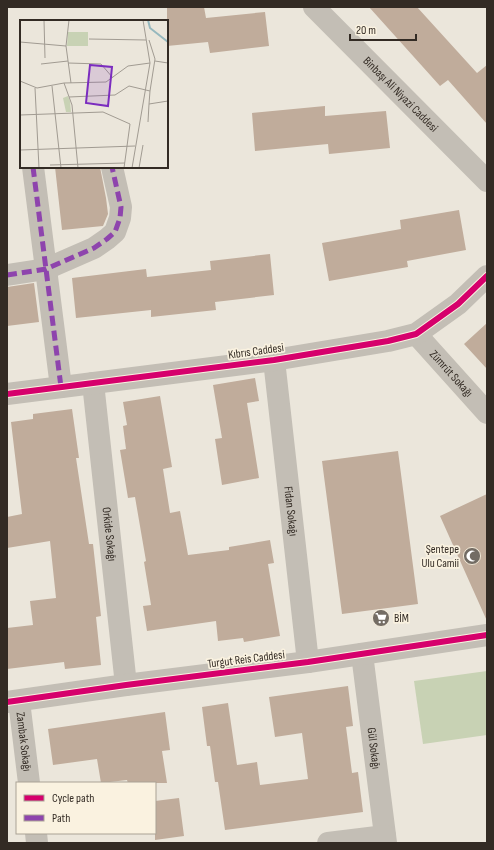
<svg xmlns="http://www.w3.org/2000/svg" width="494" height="850" viewBox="0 0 494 850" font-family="'Sofia Sans Condensed',sans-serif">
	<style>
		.green { fill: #c8d2b4 }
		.building { fill: #c0ac9b }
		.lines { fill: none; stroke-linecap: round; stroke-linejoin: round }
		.minor { stroke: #c3beb5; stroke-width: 22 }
		.quiet { stroke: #8e44ad; stroke-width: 5; stroke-dasharray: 10 5; stroke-linecap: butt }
		.cycleway-casing { stroke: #faf2e0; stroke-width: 8 }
		.cycleway { stroke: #d6006c; stroke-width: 6 }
		.labels { text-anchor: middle; stroke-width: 3.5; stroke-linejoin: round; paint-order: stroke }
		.street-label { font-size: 12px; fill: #332b24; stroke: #faf2e0 }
		.poi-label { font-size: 12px; fill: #332b24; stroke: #faf2e0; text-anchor: end }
		.inset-river { fill: none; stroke: #96b8be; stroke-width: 2 }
		.inset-road { fill: none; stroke: #a19b92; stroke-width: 1 }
		.view { fill: #7b2cbf; fill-opacity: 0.15; stroke: #7b2cbf; stroke-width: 2 }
		.inset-edge { fill: none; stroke: #332b24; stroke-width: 2 }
	</style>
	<rect width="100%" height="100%" fill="#ebe6db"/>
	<!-- green -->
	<path class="green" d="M487,671V735L423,744L414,681Z"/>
	<!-- building -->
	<path class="building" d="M167,7H204L206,18L265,12L269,46L210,53L208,42L167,46Z
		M369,7H417L477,73L487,65V124L448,80L440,86Z
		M325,106V116L386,111L390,148L329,154L328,144L255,151L252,113Z
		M55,167H100L106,198L108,214L103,226L62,230Z
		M459,210L466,250L407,261L408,267L329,281L322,243L401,229L400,220Z
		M270,254L274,295L215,302L216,310L151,317V310L76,318L72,278L146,269L147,277L211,270L210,261Z
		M34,283L39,322L7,326V287Z
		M487,323V369L464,344Z
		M255,378L259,401L247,403L259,478L222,485L215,439L222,438L213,385Z
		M160,396L172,467L163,469L170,513L180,511L188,555L229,550V547L270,540L274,563L268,564L280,636L244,642L243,638L218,641L216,621L147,631L143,606L151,605L144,562L146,561L135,497L128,498L120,450L126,449L123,426L127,425L123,402Z
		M72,409L79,458H76L89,544H93L101,616L96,617L101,665L65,669L64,662L7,669V628L33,625L30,601L56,598L50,541L7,548V517L22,514L11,422L33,419V414Z
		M398,451L418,604L342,614L322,461Z
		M487,494V621L440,516Z
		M348,686L353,726L346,727L352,773L358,772L363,812L225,830L218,782H215L210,746H207L202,707L228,703L237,765L257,762L260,785L308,779L302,733L275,737L269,697Z
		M165,712L170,750L162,751L167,783H128L127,780L101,783L97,759L53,765L48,729Z
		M179,798L184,836L155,840V801Z"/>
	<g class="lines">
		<!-- minor -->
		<g class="minor">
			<path id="s1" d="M314,7L487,181"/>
			<path d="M33,167L61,387"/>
			<path d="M7,275L46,269L94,248L107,239L115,232L120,218L121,207L112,167"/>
			<path id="s2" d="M416,334L487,413"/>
			<path id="s3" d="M274,360L308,662"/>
			<path id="s4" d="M93,383L126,685"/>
			<path d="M7,394L274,360L388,341L416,334L458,304L487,276"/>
			<path id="s5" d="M362,654L386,843"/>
			<path id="s6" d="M19,701L29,783"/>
			<path d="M7,702L126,685L308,662L487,635"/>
			<path d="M36,833L37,843"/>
			<path d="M328,843L385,836"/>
		</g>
		<!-- quiet -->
		<path class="quiet" d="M33,167L61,387
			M7,275L46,269L94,248L107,239L115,232L120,218L121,207L112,167"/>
		<!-- cycleway casing -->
		<g class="cycleway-casing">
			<path id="cycleway" d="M7,394L274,360L388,341L416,334L458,304L487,276
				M7,702L126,685L308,662L487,635"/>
		</g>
		<!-- cycleway -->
		<use href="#cycleway" class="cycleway"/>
	</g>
	<!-- icons -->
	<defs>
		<g id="mosque-disc" transform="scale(0.9)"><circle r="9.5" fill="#736c64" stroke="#faf2e0"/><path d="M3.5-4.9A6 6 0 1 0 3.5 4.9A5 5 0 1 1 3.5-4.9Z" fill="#fff"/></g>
		<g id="supermarket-disc" transform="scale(0.9)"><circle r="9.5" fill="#736c64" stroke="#faf2e0"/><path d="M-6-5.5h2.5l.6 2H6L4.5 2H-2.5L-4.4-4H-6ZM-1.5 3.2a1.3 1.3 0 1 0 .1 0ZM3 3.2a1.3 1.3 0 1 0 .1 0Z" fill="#fff"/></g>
	</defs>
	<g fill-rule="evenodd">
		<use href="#mosque-disc" x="472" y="556"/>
		<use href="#supermarket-disc" x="381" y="618"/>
	</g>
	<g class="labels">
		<!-- street labels -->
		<g class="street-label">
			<text dy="4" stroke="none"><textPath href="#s1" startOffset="123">Binbaşı Ali Niyazi Caddesi</textPath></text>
			<text transform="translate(256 351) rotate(-8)" y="4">Kıbrıs Caddesi</text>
			<text dy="4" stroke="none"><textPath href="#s2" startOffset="53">Zümrüt Sokağı</textPath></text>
			<text dy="4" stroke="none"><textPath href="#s3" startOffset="152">Fidan Sokağı</textPath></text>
			<text dy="4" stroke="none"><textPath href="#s4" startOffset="152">Orkide Sokağı</textPath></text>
			<text transform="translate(246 659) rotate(-7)" y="4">Turgut Reis Caddesi</text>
			<text dy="4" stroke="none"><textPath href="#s6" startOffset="41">Zambak Sokağı</textPath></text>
			<text dy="4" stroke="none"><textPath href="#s5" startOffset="95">Gül Sokağı</textPath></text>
		</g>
		<!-- poi labels -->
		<g class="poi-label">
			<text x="459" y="553">Şentepe<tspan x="459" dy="14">Ulu Camii</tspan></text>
			<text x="394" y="622" text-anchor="start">BİM</text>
		</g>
	</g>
	<!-- overview -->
	<g transform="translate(20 20)">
		<rect width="148" height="148" fill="#ebe6db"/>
		<path d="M48,12H68V26H47ZM48,76L50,81L51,92H46L43,78Z" fill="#c8d2b4"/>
		<path class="inset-river" d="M128,0L130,8L148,22"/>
		<path class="inset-road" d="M24,0L25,38M49,0L46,26L51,63M69,19L126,20M129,20L135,39L130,71M0,22L46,26M135,41L148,43M48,43L81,44L93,58M21,44L48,41M0,61L17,68L44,63L86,62L108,46L130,43M44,63L52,85L58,148M32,66L41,148M15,68L19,148M49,77L95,75L109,66L130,71L129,84M0,95L83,92L110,104L104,148M128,102L129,84L148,81M0,130L115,126M30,145L105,143M112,148L130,43L123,0M119,148L123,125"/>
		<path class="view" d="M70,45L92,47L88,86L66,83Z"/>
		<rect width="148" height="148" class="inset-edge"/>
	</g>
	<!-- border -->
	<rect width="494" height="850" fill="none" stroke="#332b24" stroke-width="16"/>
	<!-- legend -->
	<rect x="16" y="782" width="140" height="52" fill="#faf2e0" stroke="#aaa295"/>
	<rect x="24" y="795" width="20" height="6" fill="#d6006c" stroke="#aaa295"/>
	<text x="52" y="802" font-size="12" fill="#332b24">Cycle path</text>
	<rect x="24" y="815" width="20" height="6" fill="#8e44ad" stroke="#aaa295"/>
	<text x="52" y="822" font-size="12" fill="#332b24">Path</text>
	<!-- scale -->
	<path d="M350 34v6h66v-6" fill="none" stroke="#332b24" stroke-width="2"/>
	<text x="356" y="34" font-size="12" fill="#332b24" stroke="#faf2e0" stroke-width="3" paint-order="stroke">20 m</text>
</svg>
